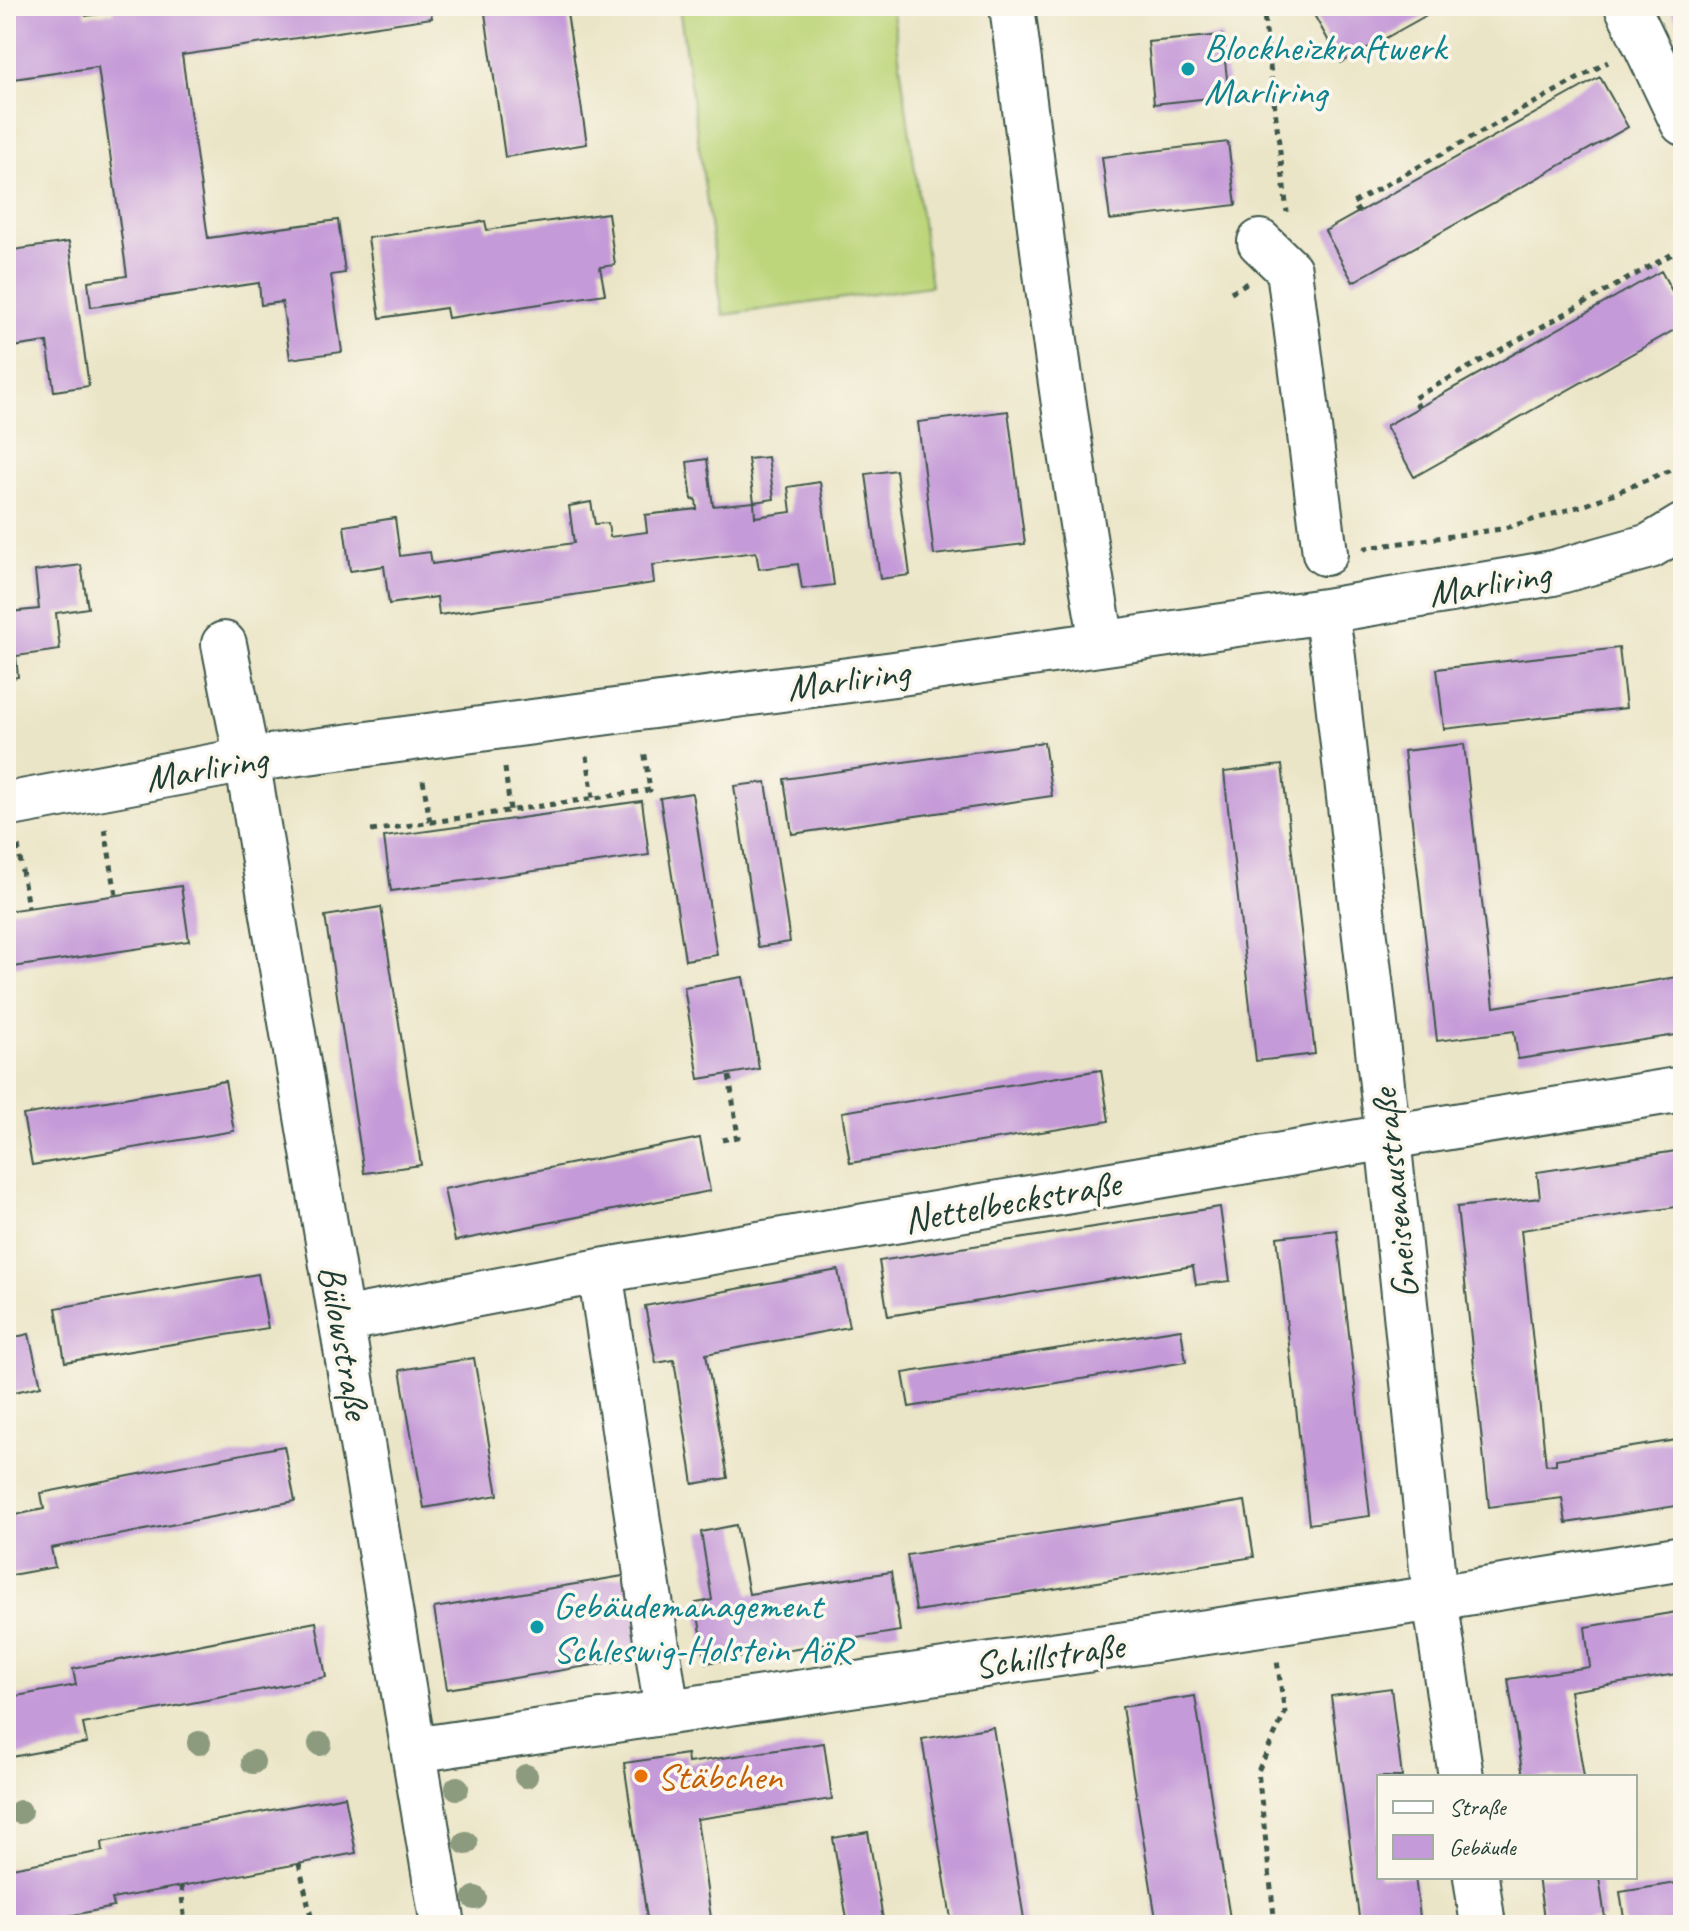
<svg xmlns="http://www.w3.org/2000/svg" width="1689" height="1931" viewBox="0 0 1689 1931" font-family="Caveat,sans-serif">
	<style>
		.grass { fill: #bdd67c; stroke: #6e8a58; stroke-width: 2 }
		.building { fill: #c59ad8 }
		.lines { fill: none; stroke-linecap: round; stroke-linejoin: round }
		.minor-casing { stroke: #3e564a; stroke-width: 48 }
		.path { stroke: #3e564a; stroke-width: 5; stroke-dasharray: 6 6; stroke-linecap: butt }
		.minor { stroke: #fff; stroke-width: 44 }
		.tree { fill: #8c9a7e }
		.culture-dot { fill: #0f9aa8; stroke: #fbf7ec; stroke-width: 3 }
		.food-dot { fill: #e8710a; stroke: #fbf7ec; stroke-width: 3 }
		.labels { text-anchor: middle; stroke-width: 7; stroke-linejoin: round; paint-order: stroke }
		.culture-label { font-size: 38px; fill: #0d838f; stroke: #fbf7ec; text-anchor: start }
		.street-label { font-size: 38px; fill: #1f3d34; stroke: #fbf7ec }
		.food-label { font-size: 38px; fill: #c56008; stroke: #fbf7ec; text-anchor: start }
	</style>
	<rect width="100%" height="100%" fill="#fbf7ec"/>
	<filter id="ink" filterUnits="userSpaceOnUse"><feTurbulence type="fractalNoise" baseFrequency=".0125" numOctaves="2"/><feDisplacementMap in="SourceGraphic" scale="16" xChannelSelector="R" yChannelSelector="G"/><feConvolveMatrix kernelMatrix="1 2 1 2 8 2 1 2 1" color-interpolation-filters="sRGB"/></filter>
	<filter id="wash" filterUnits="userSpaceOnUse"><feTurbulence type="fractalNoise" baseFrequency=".006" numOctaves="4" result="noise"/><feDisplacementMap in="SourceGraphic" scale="32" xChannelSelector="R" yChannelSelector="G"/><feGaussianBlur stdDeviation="1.8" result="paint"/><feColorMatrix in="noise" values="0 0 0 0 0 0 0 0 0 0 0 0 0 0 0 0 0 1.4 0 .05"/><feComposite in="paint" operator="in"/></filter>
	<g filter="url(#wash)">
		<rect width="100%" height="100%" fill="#ebe5c7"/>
		<!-- grass -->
		<path class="grass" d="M679,6H892L931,286L723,315Z"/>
		<g id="blocks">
			<!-- building -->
			<path class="building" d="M6,6H84L86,16L114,12L113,6H430L432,18L182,55L208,238L338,220L345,273L331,275L342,352L290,359L282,302L261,305L259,283L91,307L88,281L127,276L98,67L6,80Z
				M484,6H566L587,144L505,157Z
				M1325,6H1443L1341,63L1313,13Z
				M1669,6H1683V32Z
				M1222,35L1229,96L1154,104L1148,42Z
				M1600,77L1628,127L1353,282L1325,231Z
				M1228,142L1236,205L1110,220L1102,157Z
				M608,213L615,265L600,267L605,294L448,318L446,308L380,318L368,238L485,221L487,230Z
				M69,242L89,386L54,391L47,342L6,348V251Z
				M1661,271L1683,311V325L1414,477L1386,426Z
				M1008,411L1025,544L934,555L918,422Z
				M768,457L774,499L754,502L748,459Z
				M707,459L713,506L754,502L755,517L791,512L788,487L820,482L834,585L802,589L798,564L759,569L756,552L652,565L654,583L439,615L437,597L389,604L384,566L350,571L344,526L395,518L400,556L430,552L432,564L574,543L569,506L591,502L595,524L608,523L610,537L647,532L645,515L697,509L696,499L692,500L687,462Z
				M896,470L910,575L880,579L866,474Z
				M81,565L88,608L56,613L60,650L16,656L18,677L6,679V629L12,628L10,612L39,609L35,571Z
				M1619,648L1626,708L1444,729L1437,669Z
				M1044,742L1052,796L792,834L784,779Z
				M1464,744L1494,1007L1683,976V1034L1518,1059L1514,1031L1437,1041L1404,751Z
				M1282,765L1315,1054L1256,1061L1224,772Z
				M766,782L790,942L758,947L734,786Z
				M692,793L717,955L685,960L660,798Z
				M642,801L649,855L391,891L384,837Z
				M181,886L189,941L6,968V911Z
				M381,907L421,1165L364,1173L325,916Z
				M743,977L759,1069L699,1079L684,987Z
				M1101,1070L1109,1121L850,1163L842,1112Z
				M225,1081L234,1131L32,1165L23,1115Z
				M700,1138L710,1191L455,1241L444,1189Z
				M1683,1150V1206L1521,1230L1546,1465L1556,1464V1459L1683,1439V1505L1566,1523L1562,1498L1489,1507L1457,1207L1540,1198L1537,1172Z
				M1220,1207L1230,1281L1196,1285L1193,1266L888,1316L879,1261Z
				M1337,1230L1370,1516L1309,1524L1277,1237Z
				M838,1270L849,1327L706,1354L728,1478L693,1484L674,1360L656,1363L645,1306Z
				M258,1274L268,1328L65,1362L56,1308Z
				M1181,1329L1186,1362L909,1407L903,1373Z
				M29,1334L41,1386L6,1394V1339Z
				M474,1358L498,1495L424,1508L400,1370Z
				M284,1446L295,1501L51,1548L55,1567L6,1576V1517L44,1509L41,1493Z
				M1245,1501L1254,1557L916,1611L907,1555Z
				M736,1525L749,1594L891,1572L900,1631L706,1663L696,1603L712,1600L701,1532Z
				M629,1575L643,1657L447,1689L434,1608Z
				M1683,1611V1673L1570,1691L1584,1777H1523L1508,1679L1590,1667L1585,1627Z
				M316,1622L326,1677L83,1724L87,1743L6,1758V1698L76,1685L73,1669Z
				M1391,1688L1402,1777H1379V1877H1415L1421,1925H1360L1331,1696Z
				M1195,1696L1231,1925H1157L1122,1707Z
				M993,1727L1025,1925H952L922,1739Z
				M824,1743L832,1799L697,1819L712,1925H648L624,1763L687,1754L688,1763Z
				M345,1796L356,1853L112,1899L114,1907L22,1925H6V1869L103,1851L102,1842Z
				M868,1832L884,1925H848L833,1838Z
				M1538,1877H1599L1605,1918L1558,1925H1545Z
				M1683,1882V1925H1625L1620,1892Z"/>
		</g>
	</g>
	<g filter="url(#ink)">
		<use href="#blocks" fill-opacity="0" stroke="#3e564a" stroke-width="2"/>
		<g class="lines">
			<!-- minor casing -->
			<g class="minor-casing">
				<path id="minor" d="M1012,6C1039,218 1064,432 1102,642
					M1627,6L1683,123
					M1260,242L1289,270L1325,553
					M1325,611L1332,649L1388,1137L1435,1598L1461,1777
					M224,644L247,760L443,1925
					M6,805L247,760L894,674L1325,611L1553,573L1650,546L1683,526
					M600,1271L667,1712
					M341,1320L600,1271L1388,1137L1683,1089
					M414,1750L1435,1598L1683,1558
					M1476,1877L1483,1925"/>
			</g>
			<!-- path -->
			<path class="path" d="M1263,6L1287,212
				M1359,213L1353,203L1608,62
				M1231,292L1247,283
				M1419,408L1414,398L1683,248
				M1364,550L1366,548L1501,529L1588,504L1683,465
				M587,756L593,798
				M505,768L510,810
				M423,780L430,822
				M105,829L116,895
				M371,831L650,790L644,749
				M18,846L28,908
				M722,1140L738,1137L729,1074
				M299,1864L313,1925
				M181,1886L185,1925
				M57,1918L59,1925
				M1275,1925L1258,1771L1285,1713L1277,1661"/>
			<!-- minor -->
			<use href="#minor" class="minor"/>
		</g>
		<!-- trees -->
		<g class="tree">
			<circle cx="199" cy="1743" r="12"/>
			<circle cx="320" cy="1744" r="12"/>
			<circle cx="253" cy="1762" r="12"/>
			<circle cx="526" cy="1776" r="12"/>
			<circle cx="457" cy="1788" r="12"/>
			<circle cx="20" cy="1812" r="12"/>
			<circle cx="466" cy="1843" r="12"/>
			<circle cx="475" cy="1898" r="12"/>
		</g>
	</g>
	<!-- markers -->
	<g class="culture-dot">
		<circle cx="1188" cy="69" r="8"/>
		<circle cx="537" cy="1627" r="8"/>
	</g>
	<circle class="food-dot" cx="641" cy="1776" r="8"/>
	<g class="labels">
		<!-- culture labels -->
		<g class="culture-label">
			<text x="1204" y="60">Blockheizkraftwerk<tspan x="1204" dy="44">Marliring</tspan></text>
			<text x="553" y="1618">Gebäudemanagement<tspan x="553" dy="44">Schleswig-Holstein AöR</tspan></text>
		</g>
		<!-- street labels -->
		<g class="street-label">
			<text transform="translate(1489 583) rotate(-10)" y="13">Marliring</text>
			<text transform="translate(848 679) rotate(-8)" y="13">Marliring</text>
			<text transform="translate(206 768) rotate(-10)" y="13">Marliring</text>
			<text transform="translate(1394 1194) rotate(-96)" y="13">Gneisenaustraße</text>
			<text transform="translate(1012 1201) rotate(-10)" y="13">Nettelbeckstraße</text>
			<text transform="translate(345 1342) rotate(80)" y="13">Bülowstraße</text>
			<text transform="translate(1049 1655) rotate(-8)" y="13">Schillstraße</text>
		</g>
		<!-- food labels -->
		<g class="food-label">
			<text x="657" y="1789">Stäbchen</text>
		</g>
	</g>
	<!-- margin -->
	<rect width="1689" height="1931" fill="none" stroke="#fbf7ec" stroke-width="32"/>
	<!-- legend -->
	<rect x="1377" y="1775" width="260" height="104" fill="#fbf7ec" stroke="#a3ada2" stroke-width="2"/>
	<rect x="1393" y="1801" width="40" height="12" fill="#ffffff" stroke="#a3ada2" stroke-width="2"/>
	<text x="1449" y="1815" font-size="24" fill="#1f3d34">Straße</text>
	<rect x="1393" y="1835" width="40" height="24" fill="#c59ad8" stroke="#a3ada2" stroke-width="2"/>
	<text x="1449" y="1855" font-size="24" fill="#1f3d34">Gebäude</text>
</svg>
